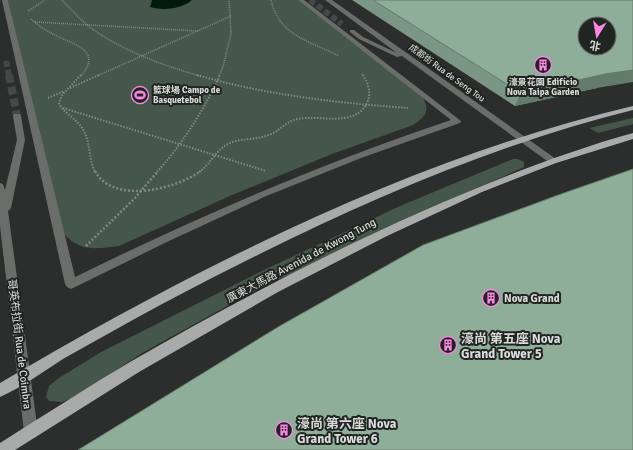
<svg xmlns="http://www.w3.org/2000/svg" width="633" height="450" viewBox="0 0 633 450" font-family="Signika,'Noto Sans SC',sans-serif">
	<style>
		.green { fill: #45574b }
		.water { fill: #011b0b }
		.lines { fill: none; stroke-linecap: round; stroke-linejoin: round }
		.minor-tunnel-far1 { stroke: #454846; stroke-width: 6; stroke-dasharray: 6 3; stroke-linecap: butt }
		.minor-tunnel { stroke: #454846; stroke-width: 8; stroke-dasharray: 8 4; stroke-linecap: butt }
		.path-far2 { stroke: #838684; stroke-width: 1.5; stroke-dasharray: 1 1; stroke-linecap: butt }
		.path-far1 { stroke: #838684; stroke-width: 2; stroke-dasharray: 1.5 1.5; stroke-linecap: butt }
		.path { stroke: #838684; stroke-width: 2.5; stroke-dasharray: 2 2; stroke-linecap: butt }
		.minor { fill: #6b6d6b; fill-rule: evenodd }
		.major { fill: #a8aba9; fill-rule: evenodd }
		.wall { fill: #7b9684 }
		.shaded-wall { fill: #647a6b }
		.building { fill: #8fae99; stroke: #647a6b; fill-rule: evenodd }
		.labels { text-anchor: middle; stroke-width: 4; stroke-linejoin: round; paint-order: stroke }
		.far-street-label { font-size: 9px; fill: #d9dcda; stroke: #212522 }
		.far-poi-label { font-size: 9px; font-weight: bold; fill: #d9dcda; stroke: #212522 }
		.street-label { font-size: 11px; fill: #d9dcda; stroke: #212522 }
		.poi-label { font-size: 11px; font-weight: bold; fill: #d9dcda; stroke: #212522; text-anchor: start }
		.near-poi-label { font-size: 13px; font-weight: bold; fill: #d9dcda; stroke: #212522; text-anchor: start }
	</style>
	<rect width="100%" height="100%" fill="#2b2e2c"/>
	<!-- green -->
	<path class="green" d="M8,0H298L422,96C430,110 427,116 413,125L332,154L232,195L119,246C95,249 80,252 63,233Z
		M633,118V124L598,133L589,128Z
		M513,159H518L524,162V167L256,290L142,353L78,396L62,402L49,401L46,397L49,386L59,378L101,352L262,271L400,206Z"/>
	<!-- water -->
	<path class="water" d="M152,0H192C182,9 162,11 150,7Z"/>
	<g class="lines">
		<!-- minor-tunnel-far1 -->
		<path class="minor-tunnel-far1" d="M310,0L342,24
			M6,61L9,76"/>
		<!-- minor-tunnel -->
		<path class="minor-tunnel" d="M9,75L17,116"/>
		<!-- path-far2 -->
		<path class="path-far2" d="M62,0C71,9 80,20 91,28C123,51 162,65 200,76
			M271,0C279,36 310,41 339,56
			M28,11L45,0
			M31,19C39,26 48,32 57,36C76,45 102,51 81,76
			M35,22L198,31
			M362,74L363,76
			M97,76L231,16
			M219,76L223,67L231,33L229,0"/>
		<!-- path-far1 -->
		<path class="path-far1" d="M81,75L62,95L59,103C62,112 76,118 82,128C91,141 88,158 95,172
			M197,75C266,95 337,103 408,108
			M70,88L99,75
			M48,98L64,91
			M63,108L266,171
			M157,172C183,143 204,110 220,75
			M199,172C211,164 216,149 230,143C242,138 256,140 269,135C280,131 286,121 298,119C319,114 356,129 368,101C371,92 368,83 363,75"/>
		<!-- path -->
		<path class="path" d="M95,171C113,205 176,189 201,171
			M86,246L135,198L158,171"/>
		<!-- minor -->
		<path class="minor" d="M2,0H8L75,277C197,217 322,163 451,120L298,0H304L461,121L460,123L361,158L264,197L169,241L71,289L67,287L65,284Z
			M325,0H332L556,159L557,161L556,163H550L402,56L397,57L359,39L350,32V30H354L363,37L397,53Z
			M14,114H20L21,116L25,140L11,208L8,211L38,432L36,437L31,439L26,437L24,432L0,226V183L3,184L5,190L17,140L13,116Z"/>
		<!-- major -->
		<path class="major" d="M633,106V110C468,151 314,224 164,303C130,321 97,340 63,359C43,372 22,387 0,397V383C195,268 412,158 633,106Z
			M633,133V139L556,163L482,192L387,236L278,292L139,372L15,450H0V443C43,416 86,388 130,362C225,307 323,255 423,211C492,181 561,153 633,133Z"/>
	</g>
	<!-- wall -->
	<path class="wall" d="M352,0H633L597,88L515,106Z"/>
	<!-- shaded-wall -->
	<path class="shaded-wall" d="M633,70V82L597,88L515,106L521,93L605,74Z"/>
	<!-- building -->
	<path class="building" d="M373,0H633V70L605,74L521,93ZM585,24H609V48H585Z
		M633,169V450H78L278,327L423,245L561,194Z"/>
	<!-- icons -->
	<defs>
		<g id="building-ring" transform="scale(0.9)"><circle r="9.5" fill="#212522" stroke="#fb86e4" stroke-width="1.5"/><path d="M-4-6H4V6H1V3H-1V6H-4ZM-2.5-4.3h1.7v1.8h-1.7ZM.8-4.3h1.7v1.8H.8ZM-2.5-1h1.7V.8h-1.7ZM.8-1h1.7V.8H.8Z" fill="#fb86e4"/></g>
		<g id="stadium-ring" transform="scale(0.9)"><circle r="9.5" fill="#212522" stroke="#fb86e4" stroke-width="1.5"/><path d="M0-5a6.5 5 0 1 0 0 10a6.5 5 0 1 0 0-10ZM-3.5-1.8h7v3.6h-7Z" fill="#fb86e4"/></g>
	</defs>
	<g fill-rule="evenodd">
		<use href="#building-ring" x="543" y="65"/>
		<use href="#stadium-ring" x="140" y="95"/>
		<use href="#building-ring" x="491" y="298"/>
		<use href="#building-ring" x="448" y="345"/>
		<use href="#building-ring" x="284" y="430"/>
	</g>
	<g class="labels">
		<!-- far-street labels -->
		<g class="far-street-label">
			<text transform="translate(447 73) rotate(36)" y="3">成都街 Rua de Seng Tou</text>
		</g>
		<!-- far-poi labels -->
		<g class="far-poi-label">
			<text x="543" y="85">濠景花園 Edifício<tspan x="543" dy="10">Nova Taipa Garden</tspan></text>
			<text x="153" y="93" text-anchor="start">籃球場 Campo de<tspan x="153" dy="10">Basquetebol</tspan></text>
		</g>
		<!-- street labels -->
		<g class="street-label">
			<text transform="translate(301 260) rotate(-28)" y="4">廣東大馬路 Avenida de Kwong Tung</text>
			<text transform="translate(20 344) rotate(83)" y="4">哥英布拉街 Rua de Coimbra</text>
		</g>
		<!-- poi labels -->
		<g class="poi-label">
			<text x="504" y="302">Nova Grand</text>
		</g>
		<!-- near-poi labels -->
		<g class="near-poi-label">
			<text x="461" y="343">濠尚 第五座 Nova<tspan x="461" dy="15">Grand Tower 5</tspan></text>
			<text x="297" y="428">濠尚 第六座 Nova<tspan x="297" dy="15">Grand Tower 6</tspan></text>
		</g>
	</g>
	<!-- north arrow -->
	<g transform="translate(597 36) rotate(191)"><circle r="19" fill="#212522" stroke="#6b6e6c"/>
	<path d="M0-3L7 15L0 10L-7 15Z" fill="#fb86e4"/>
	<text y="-6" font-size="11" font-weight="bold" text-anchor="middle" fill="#d9dcda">北</text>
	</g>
</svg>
